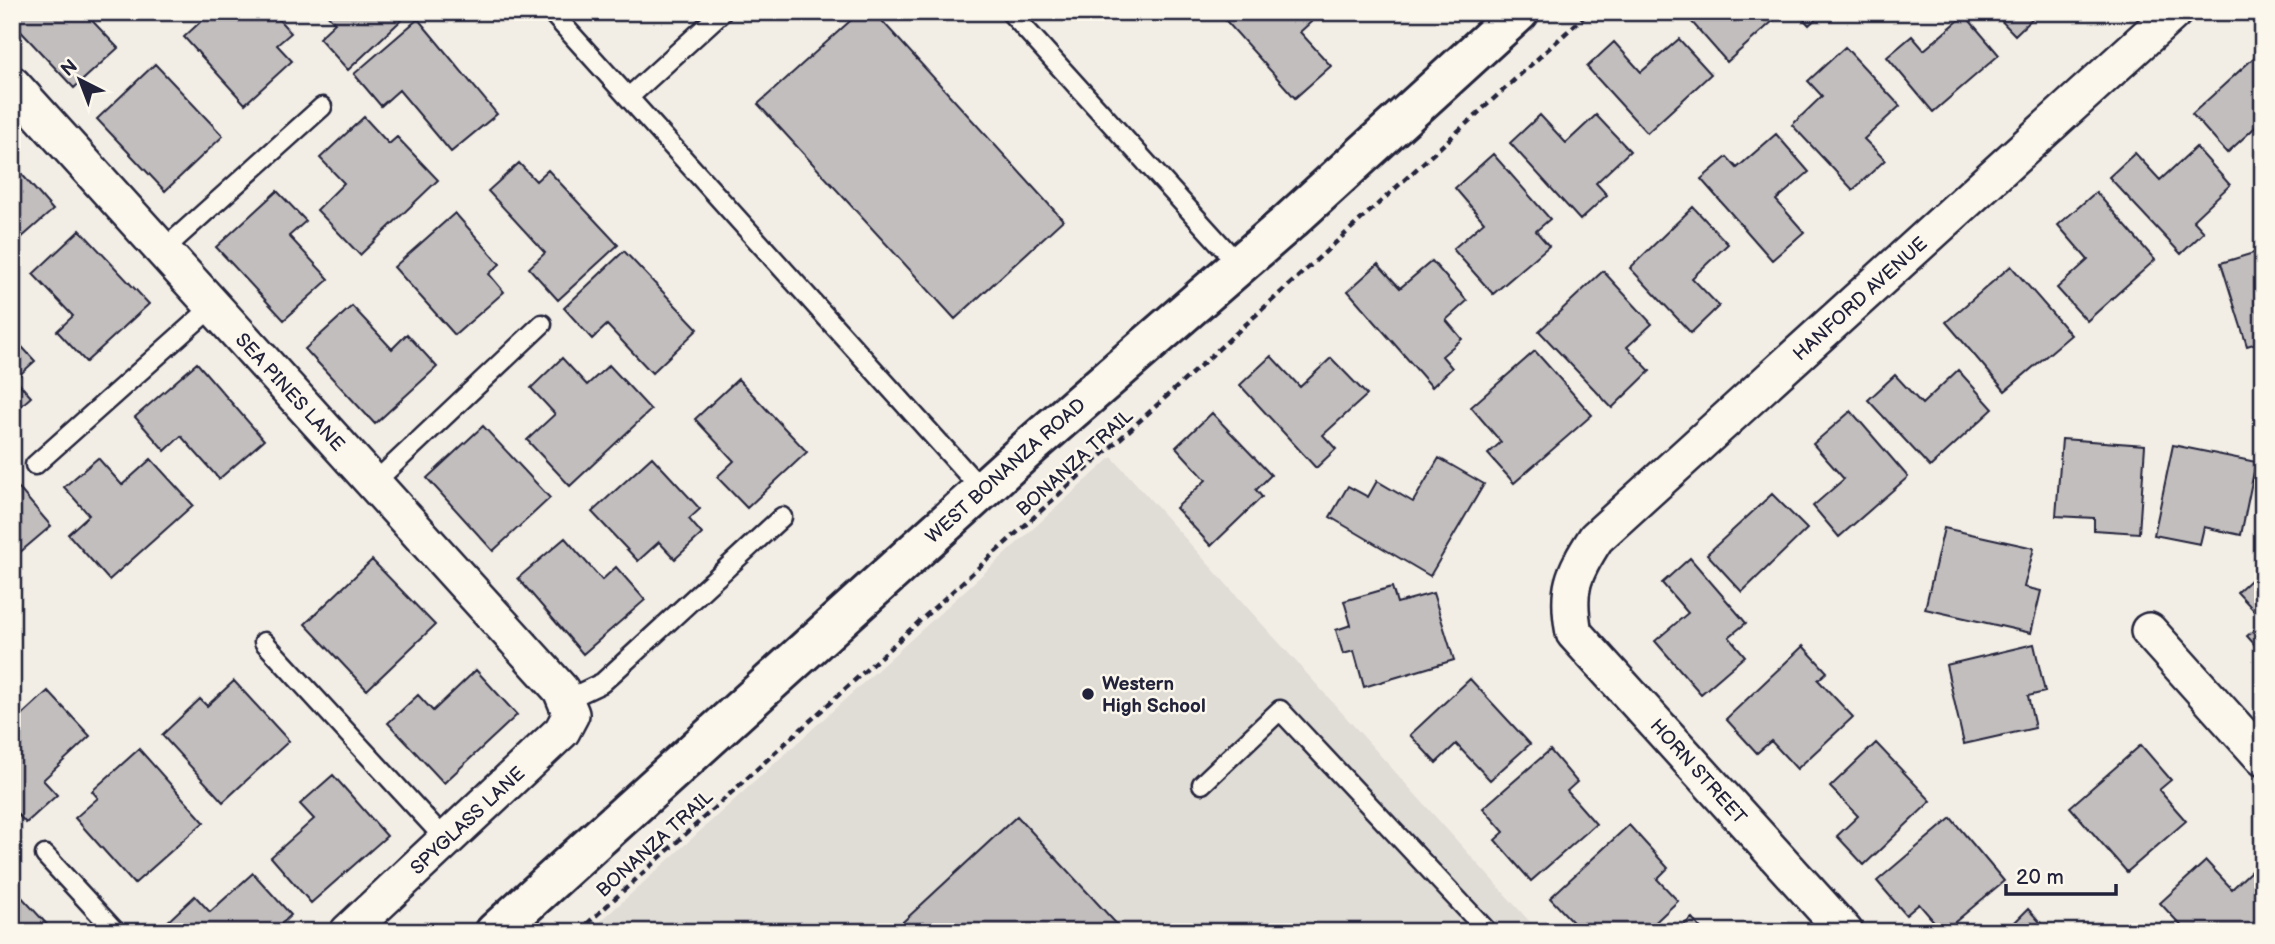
<svg xmlns="http://www.w3.org/2000/svg" width="2275" height="944" viewBox="0 0 2275 944" font-family="'Balsamiq Sans',sans-serif">
	<style>
		.built { fill: #e0dcd6 }
		.building { fill: #c2bebe; stroke: #22223b; stroke-width: 2 }
		.lines { fill: none; stroke-linecap: round; stroke-linejoin: round }
		.service-casing { stroke: #22223b; stroke-width: 23 }
		.minor-casing { stroke: #22223b; stroke-width: 40 }
		.tertiary-casing { stroke: #22223b; stroke-width: 44 }
		.path { stroke: #22223b; stroke-width: 4.5; stroke-dasharray: 7 5; stroke-linecap: butt }
		.service { stroke: #fbf7ec; stroke-width: 18 }
		.minor { stroke: #fbf7ec; stroke-width: 35 }
		.tertiary { stroke: #fbf7ec; stroke-width: 38 }
		.poi-dot { fill: #22223b; stroke: #fbf7ec; stroke-width: 2.5 }
		.labels { text-anchor: middle; stroke-width: 5; stroke-linejoin: round; paint-order: stroke }
		.street-label { font-size: 19px; fill: #22223b; stroke: #fbf7ec }
		.poi-label { font-size: 19px; font-weight: bold; fill: #22223b; stroke: #fbf7ec; text-anchor: start }
	</style>
	<rect width="100%" height="100%" fill="#f2eee5"/>
	<filter id="ink" filterUnits="userSpaceOnUse"><feTurbulence type="fractalNoise" baseFrequency=".0143" numOctaves="2"/><feDisplacementMap in="SourceGraphic" scale="14" xChannelSelector="R" yChannelSelector="G"/><feConvolveMatrix kernelMatrix="1 2 1 2 8 2 1 2 1" color-interpolation-filters="sRGB"/></filter>
	<g filter="url(#ink)">
		<!-- built -->
		<path class="built" d="M1112,457L1539,932H589Z"/>
		<!-- building -->
		<path class="building" d="M12,12H84L118,48L74,88L12,22Z
			M211,12H272L291,33L277,45L292,61L245,104L184,37Z
			M325,12H410L348,70L319,38L335,23Z
			M860,12H874L1063,220L955,319L758,104Z
			M1222,12H1322L1300,32L1331,66L1295,98L1220,14Z
			M1683,12H1783L1727,62Z
			M1797,12H1817L1820,15L1809,25Z
			M1993,12H2039L2015,35Z
			M1965,15L1999,55L1933,112L1887,57L1912,36L1924,50Z
			M418,19L497,114L451,152L399,90L381,106L354,74Z
			M1679,39L1711,74L1647,133L1587,67L1614,42L1641,72Z
			M1845,47L1900,106L1864,139L1885,160L1853,190L1792,125L1822,96L1808,81Z
			M2258,54L2263,59V120L2227,153L2192,114Z
			M155,64L223,136L165,191L97,119Z
			M1540,115L1566,143L1596,115L1630,151L1596,183L1607,195L1580,220L1510,143Z
			M364,117L389,144L397,137L438,180L360,255L317,210L344,183L320,158Z
			M1776,134L1809,172L1776,200L1804,232L1772,260L1701,179L1727,157L1737,168Z
			M2196,147L2230,185L2193,220L2204,232L2181,254L2109,177L2135,153L2160,180Z
			M1493,154L1550,219L1536,231L1549,246L1493,294L1453,249L1484,222L1455,188Z
			M12,163L53,210L12,246Z
			M519,163L536,181L548,170L618,245L558,300L529,268L545,253L488,191Z
			M277,191L306,221L289,236L329,279L284,320L216,247Z
			M2096,192L2155,260L2087,321L2057,288L2088,260L2058,225Z
			M1693,207L1728,244L1692,278L1719,306L1691,333L1630,268Z
			M455,213L500,264L489,274L504,292L455,335L394,267Z
			M80,230L149,304L86,362L57,331L73,316L33,274Z
			M2263,250V341L2247,346L2221,263Z
			M624,251L698,329L652,373L607,325L592,339L564,308Z
			M1432,261L1467,301L1446,320L1462,339L1442,356L1452,368L1432,387L1348,291L1378,264L1400,288Z
			M2011,266L2071,335L2005,391L1946,322Z
			M1603,271L1652,324L1627,347L1650,371L1612,408L1539,331Z
			M352,306L392,349L407,334L437,367L375,424L305,349Z
			M12,336L35,361L15,379L31,397L12,414Z
			M1535,351L1592,415L1514,483L1488,454L1501,442L1471,407Z
			M1271,356L1300,387L1331,358L1367,395L1323,435L1336,449L1316,468L1240,385Z
			M562,358L587,385L609,365L651,410L570,486L527,440L555,414L531,388Z
			M197,363L264,440L219,479L181,436L165,451L135,417Z
			M1958,370L1993,409L1930,467L1868,400L1895,375L1922,404Z
			M738,379L807,452L747,508L717,477L734,461L695,419Z
			M1851,411L1908,477L1839,537L1813,506L1844,479L1813,444Z
			M1212,413L1271,475L1256,490L1262,497L1211,546L1176,508L1206,480L1176,447Z
			M483,426L550,498L493,551L427,478Z
			M2062,439L2145,445L2139,533L2094,530V518L2056,516Z
			M2173,445L2256,462L2241,535L2204,527L2200,544L2154,535Z
			M652,457L700,509L689,519L702,534L675,559L659,542L638,561L592,512Z
			M98,458L122,485L151,459L193,505L109,580L68,534L89,515L64,487Z
			M1439,458L1484,484L1430,576L1330,517L1348,486L1368,497L1377,481L1413,502Z
			M16,485L51,526L12,559V488Z
			M1772,494L1807,529L1742,592L1707,554Z
			M1944,528L2034,548L2024,587L2041,591L2031,633L1925,609Z
			M565,538L602,580L616,567L645,600L583,654L518,578Z
			M1690,558L1746,623L1729,637L1745,656L1701,694L1655,641L1688,613L1662,583Z
			M372,560L435,625L367,690L305,624Z
			M2263,568V620L2237,592Z
			M1392,587L1397,603L1433,593L1454,660L1364,687L1354,651L1343,654L1336,630L1351,625L1344,601Z
			M2263,622V654L2247,636Z
			M2034,644L2045,692L2028,696L2035,728L1964,744L1946,665Z
			M1803,646L1827,672L1818,680L1853,717L1797,769L1771,741L1757,753L1726,719Z
			M476,670L517,715L444,783L388,723L418,695L433,711Z
			M1470,679L1530,744L1490,780L1456,744L1436,763L1410,735Z
			M234,681L289,741L223,802L162,735L200,699L207,706Z
			M48,691L90,736L43,780L57,795L26,823L12,808V724Z
			M1876,743L1931,801L1864,865L1837,836L1858,816L1830,787Z
			M2141,745L2171,780L2159,790L2186,821L2127,872L2070,807Z
			M139,749L204,822L134,884L75,818L98,798L92,791Z
			M1550,750L1577,782L1567,791L1596,824L1531,881L1495,840L1504,832L1483,808Z
			M333,775L387,836L311,903L271,857L314,819L300,804Z
			M1017,816L1124,932H892Z
			M1951,818L2004,881L1943,932L1919,904L1906,915L1877,881Z
			M1629,825L1668,868L1657,879L1678,901L1645,932H1601L1595,925L1588,932H1582L1550,898Z
			M2206,861L2232,889L2251,871L2263,885V919L2248,932H2187L2160,903Z
			M253,873L291,915L273,932H170L164,925L195,896L210,912Z
			M18,893L54,932H12V898Z
			M2028,909L2049,932H2005Z
			M1692,918L1704,932H1675Z"/>
		<g class="lines">
			<!-- service casing -->
			<g class="service-casing">
				<path id="service" d="M557,12L554,15L982,490
					M1010,12L1239,265
					M629,97L722,12
					M163,250L322,107
					M35,465L213,306
					M374,483L542,324
					M264,642L446,840
					M566,700L602,683L782,517
					M1202,784L1280,710L1488,932
					M45,855L116,932"/>
			</g>
			<!-- minor casing -->
			<g class="minor-casing">
				<g id="minor">
					<path id="s1" d="M12,84L561,690L571,714L562,731L348,932"/>
					<path d="M2149,631L2263,758"/>
					<path id="s2" d="M1845,932L1574,633C1566,590 1572,575 1596,538L2174,12"/>
				</g>
			</g>
			<!-- tertiary casing -->
			<g class="tertiary-casing">
				<g id="tertiary">
					<path id="s3" d="M495,932L1033,444L1290,221L1519,12"/>
				</g>
			</g>
			<!-- path -->
			<path class="path" d="M578,932L1589,12"/>
			<!-- service -->
			<use href="#service" class="service"/>
			<!-- minor -->
			<use href="#minor" class="minor"/>
			<!-- tertiary -->
			<use href="#tertiary" class="tertiary"/>
		</g>
	</g>
	<!-- markers -->
	<circle class="poi-dot" cx="1088" cy="694" r="7"/>
	<g class="labels">
		<!-- street labels -->
		<g class="street-label">
			<text dy="7" stroke="none"><textPath href="#s2" startOffset="861">HANFORD AVENUE</textPath></text>
			<text dy="7" stroke="none"><textPath href="#s1" startOffset="415">SEA PINES LANE</textPath></text>
			<text transform="translate(1074 462) rotate(-42)" y="7">BONANZA TRAIL</text>
			<text dy="7" stroke="none"><textPath href="#s3" startOffset="688">WEST BONANZA ROAD</textPath></text>
			<text transform="translate(1699 771) rotate(48)" y="7">HORN STREET</text>
			<text transform="translate(467 820) rotate(-43)" y="7">SPYGLASS LANE</text>
			<text transform="translate(654 843) rotate(-42)" y="7">BONANZA TRAIL</text>
		</g>
		<!-- poi labels -->
		<g class="poi-label">
			<text x="1102" y="690">Western<tspan x="1102" dy="22">High School</tspan></text>
		</g>
	</g>
	<!-- margin -->
	<rect width="2275" height="944" fill="none" stroke="#fbf7ec" stroke-width="42"/>
	<rect x="21" y="21" width="2233" height="902" fill="none" stroke="#22223b" stroke-width="2.5" filter="url(#ink)"/>
	<!-- north arrow -->
	<g transform="translate(80 80) rotate(318)" stroke="#fbf7ec" stroke-width="5" paint-order="stroke">
	<path d="M0-5L12 26L0 18L-12 26Z" fill="#22223b"/>
	<text y="-10" font-size="19" font-weight="bold" text-anchor="middle" fill="#22223b">N</text>
	</g>
	<!-- scale -->
	<path d="M2006 884v10h110v-10" fill="none" stroke="#22223b" stroke-width="3.5"/>
	<text x="2016" y="884" font-size="21" fill="#22223b" stroke="#fbf7ec" stroke-width="5" paint-order="stroke">20 m</text>
</svg>
